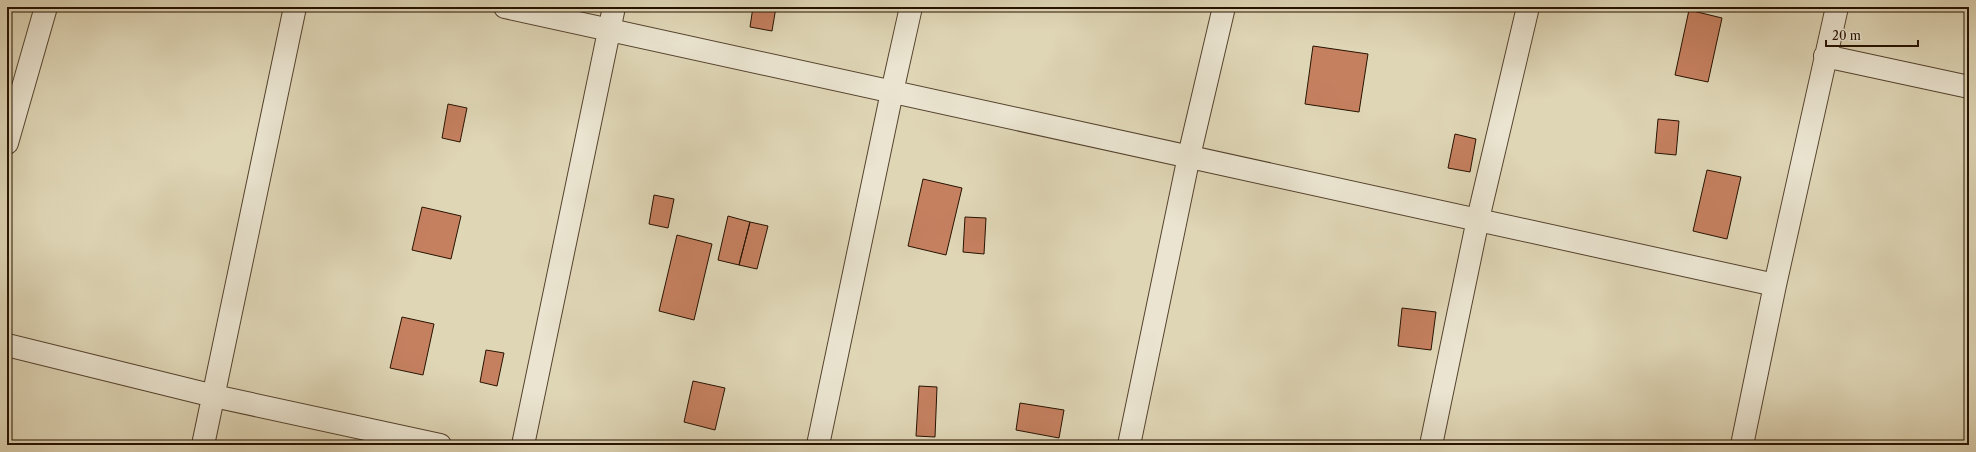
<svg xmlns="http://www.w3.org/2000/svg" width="1976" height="452" viewBox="0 0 1976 452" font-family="'Libre Caslon Text',serif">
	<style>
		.building { fill: #c58060; stroke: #271200 }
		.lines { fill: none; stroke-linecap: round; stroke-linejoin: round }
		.minor-casing { stroke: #55432e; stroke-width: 24 }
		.minor { stroke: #eae4d0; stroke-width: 22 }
	</style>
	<rect width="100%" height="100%" fill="#dfd6b6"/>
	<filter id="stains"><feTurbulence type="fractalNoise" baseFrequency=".005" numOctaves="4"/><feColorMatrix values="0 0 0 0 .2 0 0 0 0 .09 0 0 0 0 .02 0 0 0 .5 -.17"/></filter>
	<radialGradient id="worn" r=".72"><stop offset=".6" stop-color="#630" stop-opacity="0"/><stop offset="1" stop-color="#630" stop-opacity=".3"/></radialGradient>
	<!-- building -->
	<path class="building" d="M753,7H776L772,31L750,27Z
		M1689,10L1722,18L1708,82L1675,75Z
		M1313,46L1368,54L1359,112L1305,104Z
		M448,104L467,108L460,142L442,138Z
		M1658,119L1679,121L1676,155L1655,153Z
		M1455,134L1476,139L1470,172L1448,168Z
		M1707,170L1741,177L1727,239L1693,231Z
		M923,179L962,188L946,255L908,246Z
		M654,195L674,199L668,228L649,224Z
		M422,207L461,216L451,259L412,250Z
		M728,216L750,222L739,265L718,260Z
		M965,217L986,218L984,254L963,252Z
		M750,222L768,226L757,269L739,265Z
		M677,235L712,244L694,320L659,311Z
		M1402,308L1436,312L1431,350L1398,346Z
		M402,317L434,324L423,375L390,368Z
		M486,350L504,353L497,386L480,382Z
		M693,381L725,388L715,430L684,422Z
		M919,386L937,387L935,437L916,436Z
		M1020,403L1064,410L1059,438L1016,430Z"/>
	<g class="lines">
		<!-- minor casing -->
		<g class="minor-casing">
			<path id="minor" d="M505,7L1775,285
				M1825,56L1969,87
				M7,143L46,7
				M7,345L214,396L440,445
				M203,445L295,7
				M523,445L614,7
				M818,445L892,92L911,7
				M1129,445L1189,156L1224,7
				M1431,445L1478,219L1528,7
				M1742,445L1775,285L1837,7"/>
		</g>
		<!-- minor -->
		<use href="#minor" class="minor"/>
	</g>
	<!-- margin -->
	<rect width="1976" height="452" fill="none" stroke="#dfd6b6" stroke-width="24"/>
	<rect x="8" y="8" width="1960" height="436" fill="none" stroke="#271200" stroke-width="2"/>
	<rect x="12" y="12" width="1952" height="428" fill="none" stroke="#271200"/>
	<!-- scale -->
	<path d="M1826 40v6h92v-6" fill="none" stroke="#271200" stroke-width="2"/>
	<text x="1832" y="40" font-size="12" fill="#271200" stroke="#eae4d0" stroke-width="3" paint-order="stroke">20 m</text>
	<rect width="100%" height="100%" filter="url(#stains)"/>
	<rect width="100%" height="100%" fill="url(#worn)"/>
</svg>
